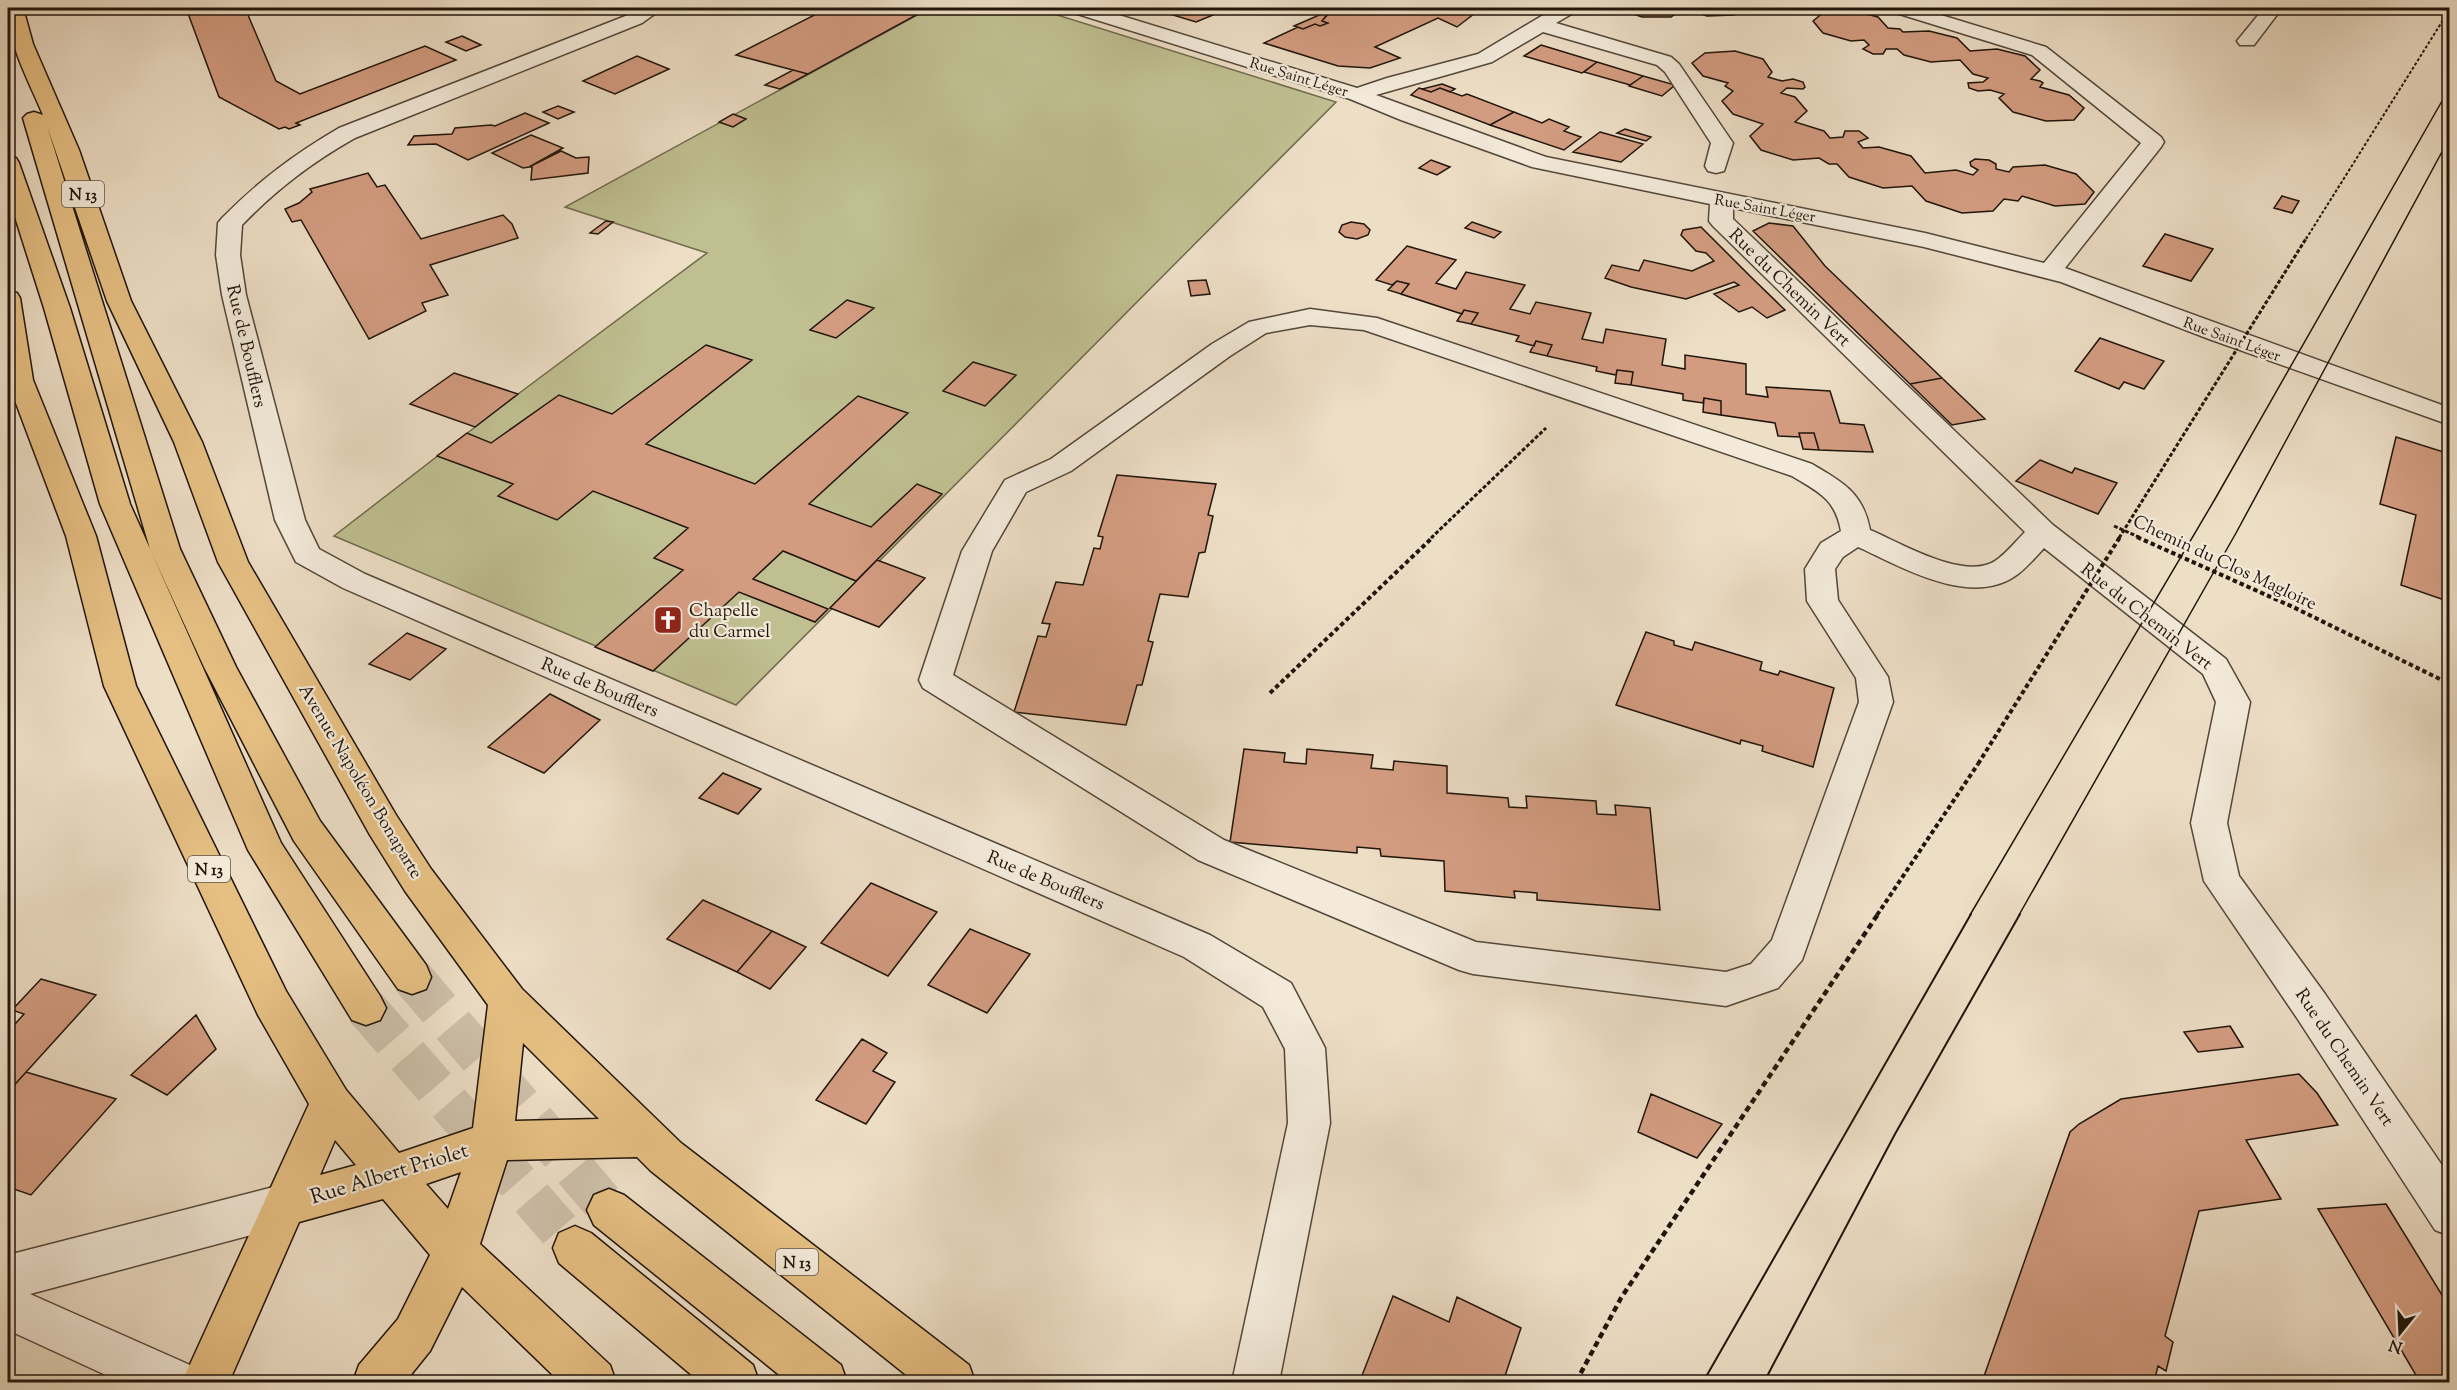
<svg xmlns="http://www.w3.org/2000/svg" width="2457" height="1390" viewBox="0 0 2457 1390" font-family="'Sorts Mill Goudy',serif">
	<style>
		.green { fill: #bfbf91; stroke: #706a4e; stroke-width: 1.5 }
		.building { fill: #d39c81; stroke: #20150b; stroke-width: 1.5 }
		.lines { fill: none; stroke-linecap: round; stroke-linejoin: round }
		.major-tunnel { stroke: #cec0aa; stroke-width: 42; stroke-dasharray: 42 21; stroke-linecap: butt }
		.minor-casing { stroke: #53473a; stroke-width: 3 }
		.major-casing { stroke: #20150b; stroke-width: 3 }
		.path-far2 { stroke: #20150b; stroke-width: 3; stroke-dasharray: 4 2; stroke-linecap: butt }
		.path-far1 { stroke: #20150b; stroke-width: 4; stroke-dasharray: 4.5 3; stroke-linecap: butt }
		.path { stroke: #20150b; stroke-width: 4.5; stroke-dasharray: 6 4; stroke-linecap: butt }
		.minor { fill: #f3eada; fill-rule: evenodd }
		.major { fill: #e6bf83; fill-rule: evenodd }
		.tram-far1 { stroke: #20150b; stroke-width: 1.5 }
		.tram { stroke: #20150b; stroke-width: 2 }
		.path-bridge-far2 { stroke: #20150b; stroke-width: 2; stroke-dasharray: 3 2; stroke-linecap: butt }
		.path-bridge-far1 { stroke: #20150b; stroke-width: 3; stroke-dasharray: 4 2; stroke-linecap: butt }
		.path-bridge { stroke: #20150b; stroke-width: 4; stroke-dasharray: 4.5 3; stroke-linecap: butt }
		.labels { text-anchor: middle; stroke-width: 4.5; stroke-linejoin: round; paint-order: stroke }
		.far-street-label { font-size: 15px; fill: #20150b; stroke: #f3eada }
		.shield { fill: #f3eada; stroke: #5f5549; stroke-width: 1.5 }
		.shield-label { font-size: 16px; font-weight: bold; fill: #20150b }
		.street-label { font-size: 18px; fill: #20150b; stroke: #f3eada }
		.poi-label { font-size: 18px; fill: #20150b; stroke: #f3eada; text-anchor: start }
		.near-street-label { font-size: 21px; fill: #20150b; stroke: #f3eada }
	</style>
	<rect width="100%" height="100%" fill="#eddec6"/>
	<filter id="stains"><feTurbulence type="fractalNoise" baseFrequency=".00333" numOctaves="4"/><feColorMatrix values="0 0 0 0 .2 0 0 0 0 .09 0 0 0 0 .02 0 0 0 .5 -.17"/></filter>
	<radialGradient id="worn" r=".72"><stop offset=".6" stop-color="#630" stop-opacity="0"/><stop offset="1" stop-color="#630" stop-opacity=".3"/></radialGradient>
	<!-- green -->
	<path class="green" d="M930,8H1035L1336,102L736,705L334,536L518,394L707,253L565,207Z"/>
	<!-- building -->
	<path class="building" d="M186,8H245L276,81L300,94L425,46L456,60L296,123L300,125L289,129L285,127L279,129L219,97Z
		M828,8H903L920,13L808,74L736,55Z
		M1150,8H1230L1196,22Z
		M1341,8H1472L1479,10L1457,27L1438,18L1375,47L1400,58L1370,68L1338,66L1264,43L1298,27L1303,29L1315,24L1320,26L1328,23L1322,21L1328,13Z
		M1617,8H1745L1734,15L1707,16L1684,8L1671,17H1642Z
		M1851,10L1878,17L1888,28L1900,29L1903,32L1929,31L1957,38L1970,51L1997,49L2025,56L2040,70L2031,79L2040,81L2043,83L2040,87L2069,95L2084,108L2074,120L2046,121L2013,112L1999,98L2004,94L1990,90L1978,91L1969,88L1968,83L1983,82L1988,78L1973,74L1960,60L1931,62L1904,55L1897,49H1886L1883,54H1873L1863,49L1869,45L1864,40L1851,41L1823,33L1813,21L1824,12Z
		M1326,12L1329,13L1322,21L1328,23L1320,26L1315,24L1303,29L1294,26Z
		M462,36L481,45L466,51L446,42Z
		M1541,45L1597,62L1582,73L1524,56Z
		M1735,51L1763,59L1772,72L1768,77L1782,81L1793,79L1803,82L1805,87L1803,89L1787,88L1781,93L1795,97L1807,111L1795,122L1824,131L1830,138L1843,137L1845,131H1859L1868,138L1858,142L1863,148L1879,147L1911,156L1925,173L1956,170L1973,175L1978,170L1971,166L1970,162L1975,159L1989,160L1996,164V169L2009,172L2013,167L2045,165L2076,174L2094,192L2085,204L2055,206L2022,196L2018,201L2004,199L1993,211L1962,213L1926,201L1912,186L1883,188L1849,177L1837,164H1829L1819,158L1793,160L1761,150L1750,136L1763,124L1733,114L1722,101L1733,91L1725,86L1728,83L1703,76L1692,63L1705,53Z
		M637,56L669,69L615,94L583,81Z
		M1597,62L1643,76L1630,85L1584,72Z
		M793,70L808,74L780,89L765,85Z
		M1643,76L1675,85L1662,96L1629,86Z
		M1442,84L1455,89L1450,92L1440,88L1431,92L1422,89Z
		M1419,88L1431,92L1440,88L1462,96L1467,94L1514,112L1490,125L1411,95Z
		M558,106L574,112L558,119L543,112Z
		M1514,112L1542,123L1549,119L1569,127L1564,131L1581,137L1564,150L1490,125Z
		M525,113L549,123L468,160L436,144L408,145L414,136L452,134L455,128L491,125L495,126Z
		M733,114L746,119L733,127L719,122Z
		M1625,129L1651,137L1646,141L1617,133Z
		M1600,132L1643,144L1621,162L1573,152Z
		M531,135L563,148L529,167L523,168L492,153Z
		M561,151L576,158L589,157L588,173L531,180L532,167H529Z
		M1431,160L1450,167L1437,175L1419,168Z
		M368,173L377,187L385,185L421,239L503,215L512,224L518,238L430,265L448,295L422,303L426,311L369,339L301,220L292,222L285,209L299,203L312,192L310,189Z
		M2282,196L2299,201L2292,213L2274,208Z
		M606,221L613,222L598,234L590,233Z
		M1351,222L1364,224L1370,230L1368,235L1357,239L1345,237L1339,232L1342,225Z
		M1472,222L1501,232L1494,238L1465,228Z
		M1769,223L1793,226L1825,266L1942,378L1910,384L1753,231Z
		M1701,227L1751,277L1785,310L1767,318L1752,307L1739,312L1714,294L1739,285L1734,282L1686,299L1631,287L1605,278L1612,265L1639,271L1644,260L1692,271L1714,261L1706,253L1696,251L1681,235L1683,230Z
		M2165,234L2213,249L2191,281L2143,266Z
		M1407,246L1456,260L1436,283L1456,289L1466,272L1525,285L1510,309L1530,314L1536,302L1591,313L1582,339L1603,343L1606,329L1666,339L1662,365L1685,369V355L1746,364V394L1768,397L1766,387L1830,391L1840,423L1864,425L1873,452L1819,450L1814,433H1799L1800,437L1778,436L1775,423L1721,415V401L1704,398L1703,403L1683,400V394L1631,385L1633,372L1617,370L1616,375L1596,371L1597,367L1547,356L1552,345L1536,341L1534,346L1516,341L1519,336L1471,324L1478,313L1464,310L1462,314L1401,294L1409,284L1397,281L1392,285L1376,280Z
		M1206,280L1210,294L1191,296L1188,281Z
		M1397,281L1409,284L1401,294L1388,290Z
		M847,300L874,308L836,338L810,330Z
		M1464,310L1478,313L1471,324L1457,321Z
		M2100,338L2164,361L2144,389L2124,382L2119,389L2075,371Z
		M1536,341L1552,345L1547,356L1530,352Z
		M706,345L752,360L646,444L755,484L858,396L908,413L809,504L871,527L917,484L942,494L856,581L783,551L753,579L828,609L815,622L739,592L653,671L595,647L683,570L654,558L688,528L593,491L557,520L498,496L513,484L437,456L467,433L491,443L559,395L612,414Z
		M973,362L1016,375L985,406L943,391Z
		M1617,370L1633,372L1631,385L1615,383Z
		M454,373L518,394L475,427L410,404Z
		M1942,378L1985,419L1952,425L1910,384Z
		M1704,398L1721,401V415L1703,412Z
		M1799,433H1814L1819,450L1803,449Z
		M2396,437L2450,454V602L2401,585L2416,515L2380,504Z
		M2040,460L2072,473L2075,468L2117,483L2098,514L2016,481Z
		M1117,475L1216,484L1208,515L1213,516L1205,552L1199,553L1188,597L1160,594L1148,641L1153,642L1142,685H1137L1126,725L1014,712L1038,636L1046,637L1050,624L1042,623L1056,582L1083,585L1094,548L1100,549L1103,537L1098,536Z
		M877,560L925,578L879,627L830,608Z
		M1646,632L1674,641V645L1692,650L1695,642L1762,662L1760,670L1778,675L1780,671L1834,688L1813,767L1762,751L1763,746L1741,740L1740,744L1616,705Z
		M407,633L446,649L410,680L369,664Z
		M550,694L600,720L544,773L488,747Z
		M1244,749L1285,753L1284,762L1306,764L1307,749L1373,755L1371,768L1393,770L1394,761L1447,766V793L1508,798L1509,807L1527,808L1526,796L1596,801L1597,814L1616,815L1615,805L1650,808L1660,910L1537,900V893L1514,891L1515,898L1445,891L1444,861L1381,856L1380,849L1357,847V853L1230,842Z
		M723,773L761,789L738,814L699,798Z
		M871,883L937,912L888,976L821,943Z
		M703,900L772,931L737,972L667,939Z
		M970,929L1030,954L987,1013L928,985Z
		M772,931L806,947L770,989L737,972Z
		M41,979L96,995L8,1092V1032L24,1014L12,1010Z
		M196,1015L216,1049L167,1095L131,1075Z
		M2230,1026L2243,1047L2198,1052L2184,1032Z
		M862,1039L887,1053L873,1071L895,1082L866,1124L816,1100Z
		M26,1072L116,1099L31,1195L8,1187V1092Z
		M2299,1074L2317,1093L2338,1125L2246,1140L2281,1199L2199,1211L2165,1336L2173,1342L2166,1371L2158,1366L2154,1382H1982L2070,1132L2079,1124L2121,1099Z
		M1651,1094L1722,1124L1697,1158L1638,1132Z
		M2386,1204L2450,1308V1382H2420L2318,1209Z
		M1393,1296L1449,1322L1457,1297L1521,1328L1503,1382H1371L1361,1378Z"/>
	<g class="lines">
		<!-- major-tunnel -->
		<path class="major-tunnel" d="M412,977L609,1210
			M366,1008L575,1248"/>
		<!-- minor casing -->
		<g class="minor-casing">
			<path id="minor" d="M641,8H663L642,23L355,138C311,163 277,189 242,225L240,255L246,295L305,520L319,549L365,574L1210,935L1291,983L1325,1048L1330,1123L1279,1382H1232L1288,1123L1285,1049L1263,1007L1184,957L343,588L296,562L275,520L222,295L216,255L218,223L222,218C260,180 293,155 339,128L628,15Z
				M1069,8H1096L1357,88L1387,78L1478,54L1555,8H1577L1575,12L1556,23L1671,57L1679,64L1733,143L1724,171L1716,173L1708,171L1705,166L1711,143L1665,72L1657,65L1543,32L1492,62L1376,95L1546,157L1925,233L2044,263L2141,143L2032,55L1893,12L1891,8H1918L2046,47L2161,137L2164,142L2161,147L2065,268L2450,408V425L2209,339L2061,282L1924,247L1733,208V219L2053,525L2226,659L2250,702L2227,823L2239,876L2325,994L2450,1177V1236L2435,1230L2297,1018L2204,881L2191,823L2216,702L2203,674L2044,548C2036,557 2027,567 2018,574C1972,609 1902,567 1858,547L1843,557L1835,569L1838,600L1888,677L1893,702L1802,960L1778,988L1726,1006L1473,974L1459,970L1198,860L923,688L919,680L962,551L1005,480L1051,459L1212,344L1249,322L1310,309L1377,318L1812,464C1842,482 1863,492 1870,530C1901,543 1964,581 1995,561C2006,554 2016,541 2025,532L1713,226L1709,221L1710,204L1532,167L1401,120L1350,99L1071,12ZM1310,325L1364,330L1792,476C1818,492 1835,498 1841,531L1821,543L1805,569L1807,601L1856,678L1859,702L1772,940L1751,964L1726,972L1476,942L1224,840L953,675L992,551L1026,492L1071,471L1230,356L1266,333Z
				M2264,8H2282L2254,45H2240L2237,41Z
				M285,1184L300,1190L307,1205L300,1220L285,1226L30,1294L190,1365L196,1382H121L8,1330V1255Z"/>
		</g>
		<!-- major casing -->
		<g class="major-casing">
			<path id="major" d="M8,8H23L33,44L79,150L131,301L202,442L248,562L396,815L431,869L522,989L681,1143L969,1365L975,1382H915L651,1171L637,1157L507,1160L480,1244L610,1365L616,1382H560L462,1287L430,1351L405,1382H353L359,1365L398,1319L430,1255L383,1199L299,1222L229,1382H182L309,1104L258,1015L104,686L66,536L8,382V291L17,293L20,298L33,380L96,536L136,686L286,991L346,1090L399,1153L473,1128L488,1005L405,891L370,835L218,562L174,442L107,301L47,126L180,549L236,667L320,821L426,965L431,977L426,989L412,994L398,989L294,841L204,667L150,549L23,118L27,114L34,112L43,115C29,81 8,45 8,8ZM523,1043L599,1119L515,1121ZM335,1140L356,1165L320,1175ZM461,1172L448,1209L426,1184Z
				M8,156L16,158L19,163L70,308L130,504L281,843L380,996L386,1008L380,1020L366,1025L352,1020L248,850L100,504L44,308L8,195Z
				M609,1189L624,1195L841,1365L847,1382H788L594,1225L587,1210L594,1195Z
				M575,1226L591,1233L753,1365L759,1382H700L559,1263L553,1248L559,1233Z"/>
		</g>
		<!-- path-far2 -->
		<path class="path-far2" d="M2114,526L2141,538
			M1431,538L1546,428"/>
		<!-- path-far1 -->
		<path class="path-far1" d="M2137,537L2293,607L2450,684
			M1270,693L1433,537
			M1877,915L1978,764"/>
		<!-- path -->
		<path class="path" d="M1576,1382L1621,1298L1878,914"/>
		<!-- minor -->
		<use href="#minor" class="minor"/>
		<!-- major -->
		<use href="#major" class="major"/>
		<!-- tram-far1 -->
		<path class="tram-far1" d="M1970,915L2215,499L2450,87
			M2019,915L2236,533L2450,137"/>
		<!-- tram -->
		<path class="tram" d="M1703,1382L1971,914
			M1764,1382L1895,1134L2020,914"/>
		<!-- path-bridge-far2 -->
		<path class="path-bridge-far2" d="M2306,239L2450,9"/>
		<!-- path-bridge-far1 -->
		<path class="path-bridge-far1" d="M2119,538L2307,237"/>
		<!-- path-bridge -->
		<path class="path-bridge" d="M1978,764L2120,537"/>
	</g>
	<!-- icons -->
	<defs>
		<g id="church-square" transform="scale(1.5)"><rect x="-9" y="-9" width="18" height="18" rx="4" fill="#8f2418" stroke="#f3eada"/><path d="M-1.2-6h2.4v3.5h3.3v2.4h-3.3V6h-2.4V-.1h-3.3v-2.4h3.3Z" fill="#fff"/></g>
	</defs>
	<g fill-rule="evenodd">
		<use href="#church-square" x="668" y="620"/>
	</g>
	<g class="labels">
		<!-- far-street labels -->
		<g class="far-street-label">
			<text transform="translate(1299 77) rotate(17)" y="5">Rue Saint Léger</text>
			<text transform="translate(1765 208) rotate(10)" y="5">Rue Saint Léger</text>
			<text transform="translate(2232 339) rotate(20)" y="5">Rue Saint Léger</text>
		</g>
		<!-- shield labels -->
		<g class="shield">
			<rect x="62" y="181" width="42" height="26" rx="4.5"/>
			<rect x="188" y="856" width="42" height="26" rx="4.5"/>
			<rect x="776" y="1249" width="42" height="26" rx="4.5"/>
		</g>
		<g class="shield-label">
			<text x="83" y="200">N 13</text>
			<text x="209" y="875">N 13</text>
			<text x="797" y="1268">N 13</text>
		</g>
		<!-- street labels -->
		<g class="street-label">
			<text transform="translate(1790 287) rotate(44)" y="6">Rue du Chemin Vert</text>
			<text transform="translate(247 346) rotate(77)" y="6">Rue de Boufflers</text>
			<text transform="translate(2225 562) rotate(25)" y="6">Chemin du Clos Magloire</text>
			<text transform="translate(2147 616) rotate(38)" y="6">Rue du Chemin Vert</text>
			<text transform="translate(600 687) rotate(23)" y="6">Rue de Boufflers</text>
			<text transform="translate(361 781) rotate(59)" y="6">Avenue Napoléon Bonaparte</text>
			<text transform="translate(1046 880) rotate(23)" y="6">Rue de Boufflers</text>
			<text transform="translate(2345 1057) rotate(56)" y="6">Rue du Chemin Vert</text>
		</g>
		<!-- poi labels -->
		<g class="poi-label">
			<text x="689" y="616">Chapelle<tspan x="689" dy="21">du Carmel</tspan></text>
		</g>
		<!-- near-street labels -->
		<g class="near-street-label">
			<text transform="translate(389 1173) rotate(-17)" y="7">Rue Albert Priolet</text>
		</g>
	</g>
	<!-- margin -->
	<rect width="2457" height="1390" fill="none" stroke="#eddec6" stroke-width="30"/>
	<rect x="9" y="9" width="2439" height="1372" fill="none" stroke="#20150b" stroke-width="3"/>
	<rect x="15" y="15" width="2427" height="1360" fill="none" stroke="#20150b" stroke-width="1.5"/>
	<!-- north arrow -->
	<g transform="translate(2400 1333) rotate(198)" stroke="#f3eada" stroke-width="4.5" paint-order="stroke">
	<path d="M0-4.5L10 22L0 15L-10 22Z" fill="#20150b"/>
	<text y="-9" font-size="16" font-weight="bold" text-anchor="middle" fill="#20150b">N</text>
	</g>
	<rect width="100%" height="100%" filter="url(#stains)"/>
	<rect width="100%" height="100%" fill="url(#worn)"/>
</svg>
